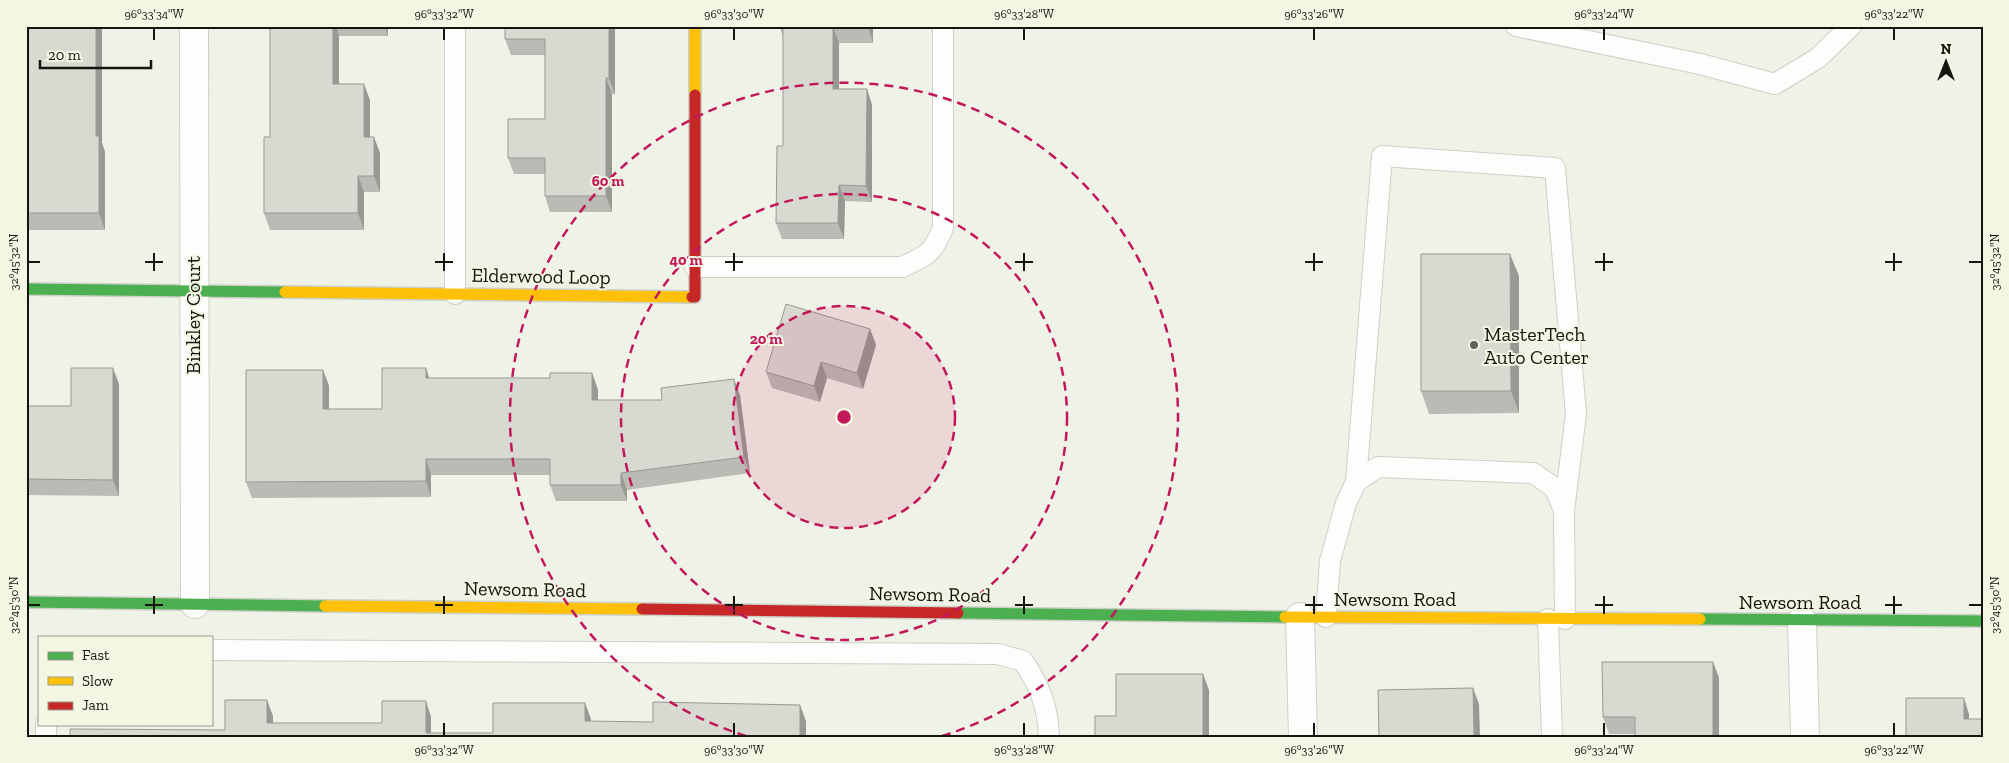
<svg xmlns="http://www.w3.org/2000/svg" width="2009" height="763" viewBox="0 0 2009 763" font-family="'Zilla Slab',serif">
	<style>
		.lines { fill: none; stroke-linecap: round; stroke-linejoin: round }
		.lane-casing { stroke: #cdd0c7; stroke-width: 22 }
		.street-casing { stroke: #cdd0c7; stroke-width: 30 }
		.fast-casing { stroke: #cdd0c7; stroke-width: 14 }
		.slow-casing { stroke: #cdd0c7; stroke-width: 14 }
		.jam-casing { stroke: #cdd0c7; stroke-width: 14 }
		.lane { stroke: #fdfdfb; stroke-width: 20 }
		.street { stroke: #fdfdfb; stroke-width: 28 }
		.fast { stroke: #4caf50; stroke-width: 11 }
		.slow { stroke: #ffc107; stroke-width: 11 }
		.jam { stroke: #c62828; stroke-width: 11 }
		.wall { fill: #babbb5 }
		.shaded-wall { fill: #979993 }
		.building { fill: #d8dad2; stroke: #979993 }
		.ticks { fill: none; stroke: #14150e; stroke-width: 2 }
		.ring { fill: none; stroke: #c2185b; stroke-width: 2.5; stroke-dasharray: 9 6 }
		.poi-dot { fill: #61625a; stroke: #f2f6e3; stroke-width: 2 }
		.labels { text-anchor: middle; stroke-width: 4; stroke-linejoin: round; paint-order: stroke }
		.street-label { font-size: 20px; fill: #14150e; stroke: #f2f6e3 }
		.poi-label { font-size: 20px; fill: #14150e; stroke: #f2f6e3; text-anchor: start }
		.centre { fill: #c2185b; stroke: #f2f6e3; stroke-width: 2.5 }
		.ring-label { font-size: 15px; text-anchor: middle; font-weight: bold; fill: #c2185b; stroke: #f2f6e3; stroke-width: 4; stroke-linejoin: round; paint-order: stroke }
		.neatline { fill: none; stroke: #14150e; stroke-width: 2 }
		.ticks-label { font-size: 12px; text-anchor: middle; fill: #14150e }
	</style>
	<rect width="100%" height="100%" fill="#eff2e7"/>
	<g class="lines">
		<!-- lane casing -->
		<g class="lane-casing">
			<path id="lane" d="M455,26V294
				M1516,26L1700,64L1775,84L1818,58L1851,26
				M695,267H902C927,256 933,253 943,228V26
				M1356,482L1382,156L1555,168L1576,414L1564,511
				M1326,617L1330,561L1346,503L1356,482L1378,467L1533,473L1555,488L1564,511L1565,619
				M1548,619L1552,737
				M211,650L998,654L1023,661C1040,686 1048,707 1049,737
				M46,737V724"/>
		</g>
		<!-- street casing -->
		<g class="street-casing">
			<path id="street" d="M194,26L195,604
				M1300,617L1303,737
				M1802,621L1805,737"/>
		</g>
		<!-- fast casing -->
		<g class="fast-casing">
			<path id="fast" d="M26,289L285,292
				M26,602L325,606
				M958,613L1285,617
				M1700,619L1983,621"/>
		</g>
		<!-- slow casing -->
		<g class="slow-casing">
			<path id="slow" d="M695,26V95
				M285,292L692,297
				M325,606L642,609
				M1285,617L1700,619"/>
		</g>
		<!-- jam casing -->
		<g class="jam-casing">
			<path id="jam" d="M692,297H695V95
				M642,609L958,613"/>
		</g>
		<!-- lane -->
		<use href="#lane" class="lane"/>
		<!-- street -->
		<use href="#street" class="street"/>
		<!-- fast -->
		<use href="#fast" class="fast"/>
		<!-- slow -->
		<use href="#slow" class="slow"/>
		<!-- jam -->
		<use href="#jam" class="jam"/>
	</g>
	<!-- wall -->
	<path class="wall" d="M26,26H102V143L105,152V230H26Z
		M268,26H388V36H339V84L370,100V137L380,153V192H364V230H270L264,213L270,137V31Z
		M615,26V94H612V212H550L545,196V174H514L508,158L545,119V55H511L505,39Z
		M779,26H873V43H839V89H867L872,105V202L845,201L844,239H782L776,223L783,146V36Z
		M1519,276V413L1429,414L1421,391Z
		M870,329L876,345L863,389L827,378L820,402L772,388L766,372Z
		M426,368L429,378H550L592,373L598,390V400H662L740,395L750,473L627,490V501H556L550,485V475H431V497L252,498L246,482L323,370L329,386V409H382Z
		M119,384V496L26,495V406H71Z
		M1713,662L1719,678V737H1635V734H1609L1603,717Z"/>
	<!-- shaded-wall -->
	<path class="shaded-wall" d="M96,26H102V143L105,152V230L99,213L96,136Z
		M333,26H336L339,36V100L333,84Z
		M385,26H388V36Z
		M609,26H615V94L609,78Z
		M868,26H873V43Z
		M833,27L839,43V105L833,89Z
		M606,78L612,94V212L606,196Z
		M364,84L370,100V153L364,137Z
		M867,89L872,105V202L866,186Z
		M374,137L380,153V192L374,176Z
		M358,176L364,192V230L358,213Z
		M839,185L845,201L844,239L838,223Z
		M1510,254L1519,276V413L1511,391Z
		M870,329L876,345L863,389L857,373Z
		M821,362L827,378L820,402L814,386Z
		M113,368L119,384V496L113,480Z
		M426,368L431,384L426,378Z
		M323,370L329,386V425L323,409Z
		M592,373L598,390V416L592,400Z
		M734,379L740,395L750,473L744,457Z
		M426,459L431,475V497L426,481Z
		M621,473L627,490V501L621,485Z
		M1713,662L1719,678V737H1713Z
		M1203,674L1209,690V737H1203Z
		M1473,688L1479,704L1480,737H1474Z
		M1964,698L1969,714V735L1964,719Z
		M267,700L273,716V737L267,723Z
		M426,701L431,717V737L426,733Z
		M585,703L591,719V737L585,721Z
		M800,705L806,721V737H800Z"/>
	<!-- building -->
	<path class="building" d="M26,26H96V136H99V213H26Z
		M270,26H333V84H364V137H374V176H358V213H264V137H270Z
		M505,26H609V78H606V196H545V158H508V119H545V39H505Z
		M779,26H868V27H833V89H867L866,186L839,185L838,223H776L777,146H783V27H779Z
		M1421,254H1510L1511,391H1421Z
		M786,304L870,329L857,373L821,362L814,386L766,372Z
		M71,368H113V480L26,479V406H71Z
		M382,368H426V378H550V373H592V400H662L661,388L734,379L744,457L621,473V485H550V459H426V481L246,482V370H323V409H382Z
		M1602,662H1713V737H1635V717H1603Z
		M1116,674H1203V737H1095V716H1116Z
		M1473,688L1474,737H1379L1378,690Z
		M1906,698H1964V719H1983V737H1906Z
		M225,700H267V723H382V701H426V733H493V703H585V721L653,722V702L800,705V737H70V729L225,730Z"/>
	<!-- ticks -->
	<path class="ticks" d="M154,28V40M444,28V40M734,28V40M1024,28V40M1314,28V40M1604,28V40M1894,28V40M154,253V271M444,253V271M734,253V271M1024,253V271M1314,253V271M1604,253V271M1894,253V271M28,262H40M145,262H163M435,262H453M725,262H743M1015,262H1033M1305,262H1323M1595,262H1613M1885,262H1902M1969,262H1982M154,596V614M444,596V614M734,596V614M1024,596V614M1314,596V614M1604,596V614M1894,596V614M28,605H40M145,605H163M435,605H453M725,605H743M1015,605H1033M1305,605H1323M1595,605H1613M1885,605H1902M1969,605H1982M444,723V736M734,723V736M1024,723V736M1314,723V736M1604,723V736M1894,723V736"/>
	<!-- distance rings -->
	<circle cx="844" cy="417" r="111" fill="#c2185b" fill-opacity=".12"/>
	<g class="ring">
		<circle cx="844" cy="417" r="111"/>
		<circle cx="844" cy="417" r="223"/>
		<path d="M746 736A334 334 0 1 1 942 736"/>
	</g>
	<!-- markers -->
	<circle class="poi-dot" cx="1474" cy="345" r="5"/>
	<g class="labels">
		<!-- street labels -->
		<g class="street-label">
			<text transform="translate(541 276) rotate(1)" y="7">Elderwood Loop</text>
			<text transform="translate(193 315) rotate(-90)" y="7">Binkley Court</text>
			<text transform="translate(525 589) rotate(1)" y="7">Newsom Road</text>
			<text transform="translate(930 594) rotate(1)" y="7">Newsom Road</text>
			<text x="1395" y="606">Newsom Road</text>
			<text x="1800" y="609">Newsom Road</text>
		</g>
		<!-- poi labels -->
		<g class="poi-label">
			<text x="1484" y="341">MasterTech<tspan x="1484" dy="23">Auto Center</tspan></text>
		</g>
	</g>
	<circle cx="844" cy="417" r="8" class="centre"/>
	<g class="ring-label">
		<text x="608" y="186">60 m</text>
		<text x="686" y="265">40 m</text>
		<text x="766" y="344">20 m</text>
	</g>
	<!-- border -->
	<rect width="2009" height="763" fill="none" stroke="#f2f6e3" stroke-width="55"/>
	<!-- legend -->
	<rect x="38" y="636" width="175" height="90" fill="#f2f6e3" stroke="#999c8e"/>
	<rect x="48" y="652" width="25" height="8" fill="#4caf50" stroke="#999c8e"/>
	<text x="82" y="660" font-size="15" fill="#14150e">Fast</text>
	<rect x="48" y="677" width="25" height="8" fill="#ffc107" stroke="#999c8e"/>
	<text x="82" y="686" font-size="15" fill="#14150e">Slow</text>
	<rect x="48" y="702" width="25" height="8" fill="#c62828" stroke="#999c8e"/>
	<text x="82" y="710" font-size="15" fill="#14150e">Jam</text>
	<!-- north arrow -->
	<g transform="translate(1946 62)" stroke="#f2f6e3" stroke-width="4" paint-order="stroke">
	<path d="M0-4L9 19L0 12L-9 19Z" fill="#14150e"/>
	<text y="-8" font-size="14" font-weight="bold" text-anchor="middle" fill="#14150e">N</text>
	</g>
	<!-- scale -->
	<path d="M40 60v8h111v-8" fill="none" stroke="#14150e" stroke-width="2.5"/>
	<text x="48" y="60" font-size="15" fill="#14150e" stroke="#f2f6e3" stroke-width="4" paint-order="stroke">20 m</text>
	<rect x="28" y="28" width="1954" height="708" class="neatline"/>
	<g class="ticks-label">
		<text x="154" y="18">96°33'34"W</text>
		<text x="444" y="18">96°33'32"W</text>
		<text x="734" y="18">96°33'30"W</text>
		<text x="1024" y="18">96°33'28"W</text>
		<text x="1314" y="18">96°33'26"W</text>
		<text x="1604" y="18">96°33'24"W</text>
		<text x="1894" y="18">96°33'22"W</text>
		<text transform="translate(14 262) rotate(-90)" y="4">32°45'32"N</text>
		<text transform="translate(1995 262) rotate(-90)" y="4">32°45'32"N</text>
		<text transform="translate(14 605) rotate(-90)" y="4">32°45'30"N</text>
		<text transform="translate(1995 605) rotate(-90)" y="4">32°45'30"N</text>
		<text x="444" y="754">96°33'32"W</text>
		<text x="734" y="754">96°33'30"W</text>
		<text x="1024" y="754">96°33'28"W</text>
		<text x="1314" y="754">96°33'26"W</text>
		<text x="1604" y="754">96°33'24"W</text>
		<text x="1894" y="754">96°33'22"W</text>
	</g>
</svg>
